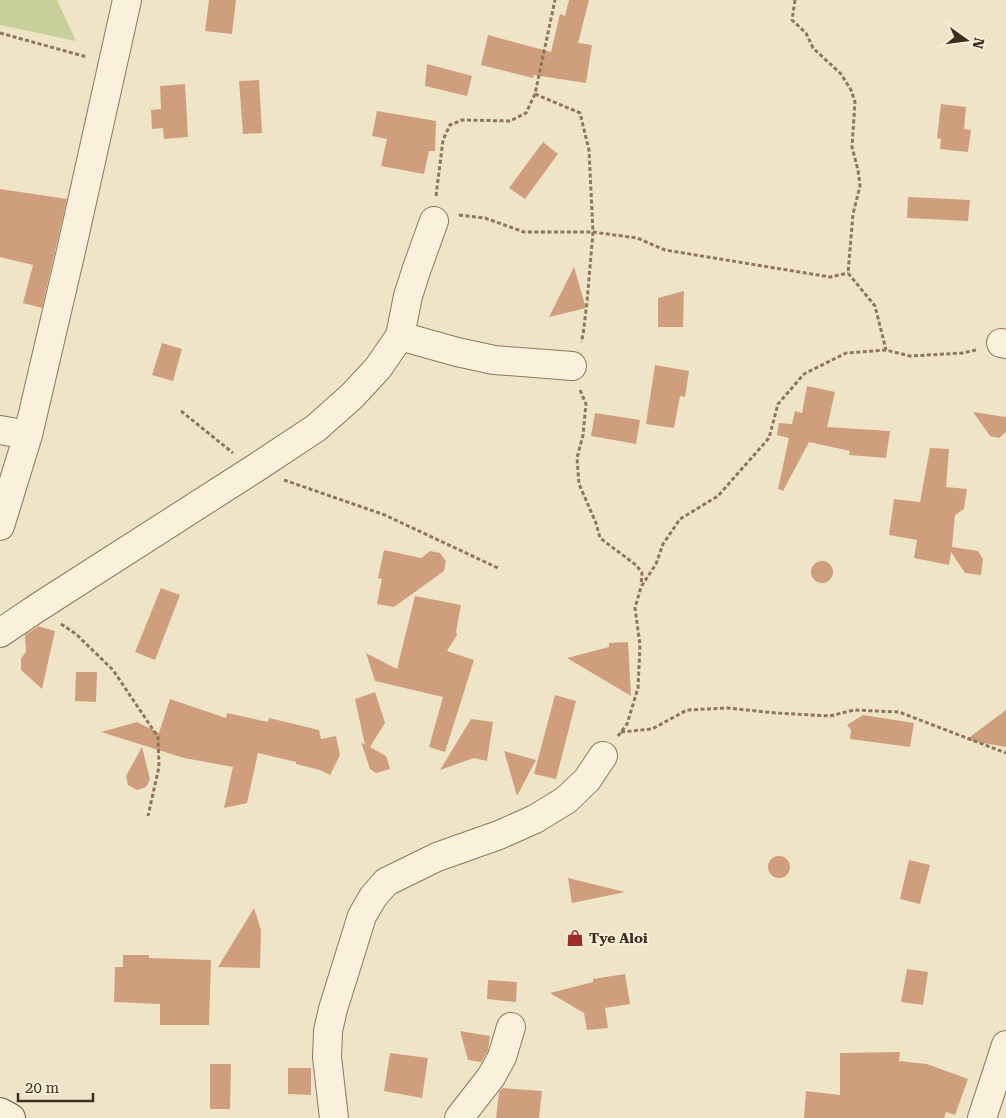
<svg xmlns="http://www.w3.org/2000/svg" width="1006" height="1118" viewBox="0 0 1006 1118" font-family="'Roboto Serif',serif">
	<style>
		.green { fill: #c9cf9b }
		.building { fill: #cf9f7d }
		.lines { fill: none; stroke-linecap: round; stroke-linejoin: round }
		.street-casing { stroke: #8d765c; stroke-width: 30 }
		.secondary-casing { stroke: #6f573f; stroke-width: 30 }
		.path { stroke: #8d765c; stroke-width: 3; stroke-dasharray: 4 2.5; stroke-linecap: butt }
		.street { stroke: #faf1dc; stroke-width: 28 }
		.secondary { stroke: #faf1dc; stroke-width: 28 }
		.labels { text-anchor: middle; stroke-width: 4; stroke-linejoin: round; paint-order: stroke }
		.poi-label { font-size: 14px; font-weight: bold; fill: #3d2e20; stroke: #f7eed8; text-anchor: start }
	</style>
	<rect width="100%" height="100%" fill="#f0e4c8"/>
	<!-- green -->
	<path class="green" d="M0,0H57L76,41L0,25Z"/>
	<!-- building -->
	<path class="building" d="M209,0H236L232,34L205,31Z
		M569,0H589L578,43L592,45L586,83L534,75L533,78L481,65L488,35L551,52L560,14L565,16Z
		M427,64L472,76L467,96L425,86Z
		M259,80L262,133L243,134L239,81Z
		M185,84L188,137L164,139L163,128L152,129L151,110L161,109L160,86Z
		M941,104L966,107L964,129L971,130L968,152L940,149L941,139L937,138Z
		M377,111L436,121L435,151H429L424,174L381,166L387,139L372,136Z
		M543,142L558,154L525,199L509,188Z
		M0,189L67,199L42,308L23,303L33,265L0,257Z
		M908,197L970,200L968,221L907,218Z
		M574,267L586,308L549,317Z
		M684,291L683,327H658V298Z
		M162,343L182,349L173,381L152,375Z
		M655,365L689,371L685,397L680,396L674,428L646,424Z
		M807,386L835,392L827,427L890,431L886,458L849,455L850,451L809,442L783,491L778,489L789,438L777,435L779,423L792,424L795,411L802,413Z
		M973,412L1006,417V432L999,438L990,436Z
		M595,413L640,420L636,444L591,436Z
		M930,448L949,449L946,487L967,489L964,509L955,515L952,547L978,551L983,559L981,575L965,573L951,552L949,565L914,558L917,540L889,535L894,499L920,502Z
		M384,550L421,558L430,551L440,553L446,561L444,571L394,607L377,604L382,579L378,578Z
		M811 572a11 11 0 1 1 22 0a11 11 0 1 1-22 0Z
		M161,588L180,595L155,660L135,652Z
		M415,596L461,605L456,632L457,635L447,651L474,660L445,752L429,747L443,697L375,681L366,653L397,669Z
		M39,626L41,627L55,631L42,689L21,670V658L26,652L25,635Z
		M628,642L631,696L567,658L609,647V643Z
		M76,672H97L96,702L75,701Z
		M375,692L385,723L370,747L386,756L390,769L376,773L370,769L361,742L365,745L355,699Z
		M555,695L576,701L556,779L534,774Z
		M170,699L226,718L227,713L268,722L269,718L319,730L321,739L336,736L340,755L330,775L320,770L296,764V762L258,753L247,803L224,808L233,767L184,758L101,732L137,722L159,733Z
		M1006,710V747L966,740Z
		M863,715L914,723L910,747L850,739L851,730L847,725Z
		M471,719L493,722L487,761L474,758L440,770Z
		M142,747L150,779L146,787L137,790L128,785L126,776Z
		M504,751L536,760L517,796Z
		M768 867a11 11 0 1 1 22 0a11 11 0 1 1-22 0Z
		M909,860L930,865L920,904L900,899Z
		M568,878L625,892L572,903Z
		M254,908L261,930L260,968L218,967Z
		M123,955H149V958L211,960L209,1025H160V1004L114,1002L115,967H123Z
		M907,969L928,972L923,1005L901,1002Z
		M625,974L630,1004L605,1008L608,1028L587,1030L584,1013L550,993L593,982V979Z
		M488,980L517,982L516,1002L487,999Z
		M460,1031L490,1036L488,1051L481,1062L468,1060Z
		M900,1052L899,1061L927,1064L968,1079L955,1115L946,1112L944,1118H804L806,1091L840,1095V1053Z
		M390,1053L428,1058L422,1098L384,1091Z
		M210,1064H231L230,1109H210Z
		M288,1068H311V1095L288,1094Z
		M503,1088L542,1091L539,1118H496L499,1092Z"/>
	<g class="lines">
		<!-- street casing -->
		<g class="street-casing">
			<path id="street" d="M400,336L457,352L494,360L572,366
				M1001,343L1006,344
				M0,430L28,435
				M0,526L28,435L71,251L127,0
				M0,633L37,608L254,469L316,428L352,396L378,368L400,336L408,296L416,271L434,221
				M334,1118L327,1057L328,1031L333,1009L362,916L373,897L386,882L437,857L499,835L535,819L566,800L587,780L603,756
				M459,1118L491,1077L502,1057L511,1027
				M982,1118L1006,1045"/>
		</g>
		<!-- secondary casing -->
		<g class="secondary-casing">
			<path id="secondary" d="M0,1112L11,1118"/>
		</g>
		<!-- path -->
		<path class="path" d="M795,0L792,20L806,33L813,48L841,74L851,90L855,102L852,147L858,170L860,186L853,214L848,273L875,306L886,350
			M0,33L87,57
			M535,94L580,113L589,150L593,232L587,302L583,335L581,342
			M436,196L443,140L450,125L462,120L510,121L526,113L535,94L555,0
			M459,215L485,218L524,232H593L637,238L665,250L830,277L848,273
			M580,390L586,404L583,435L577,458L579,484L596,523L600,538L636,565L642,573L641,585
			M181,411L233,453
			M284,480L385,515L500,569
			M61,624L76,634L113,670L158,737L159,767L148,816
			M621,732L652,729L687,710L727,708L776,713L830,716L854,710L899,712L1006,753
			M618,736L627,724L638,688L640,645L635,608L641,587L656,564L663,544L680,519L718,496L769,438L778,404L804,374L846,353L886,350L910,356L962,353L976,350"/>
		<!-- street -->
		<use href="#street" class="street"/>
		<!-- secondary -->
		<use href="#secondary" class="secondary"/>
	</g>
	<!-- icons -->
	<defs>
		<g id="shop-bare" transform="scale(1.35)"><path d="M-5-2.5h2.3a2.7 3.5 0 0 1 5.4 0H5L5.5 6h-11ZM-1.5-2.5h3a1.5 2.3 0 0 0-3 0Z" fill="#9e2a2b" stroke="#f7eed8" stroke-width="2.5" paint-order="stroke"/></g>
	</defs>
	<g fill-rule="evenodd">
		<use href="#shop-bare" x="575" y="938"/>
	</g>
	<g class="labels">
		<!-- poi labels -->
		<g class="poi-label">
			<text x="589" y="943">Tye Aloi</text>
		</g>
	</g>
	<!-- north arrow -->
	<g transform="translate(966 40) rotate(104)" stroke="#f7eed8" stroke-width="4" paint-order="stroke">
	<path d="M0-4L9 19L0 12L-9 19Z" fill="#3d2e20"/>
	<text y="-8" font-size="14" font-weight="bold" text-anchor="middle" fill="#3d2e20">N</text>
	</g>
	<!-- scale -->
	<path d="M18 1093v8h75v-8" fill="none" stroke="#3d2e20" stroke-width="2.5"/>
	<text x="25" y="1093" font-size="15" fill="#3d2e20" stroke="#f7eed8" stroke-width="4" paint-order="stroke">20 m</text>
</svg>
